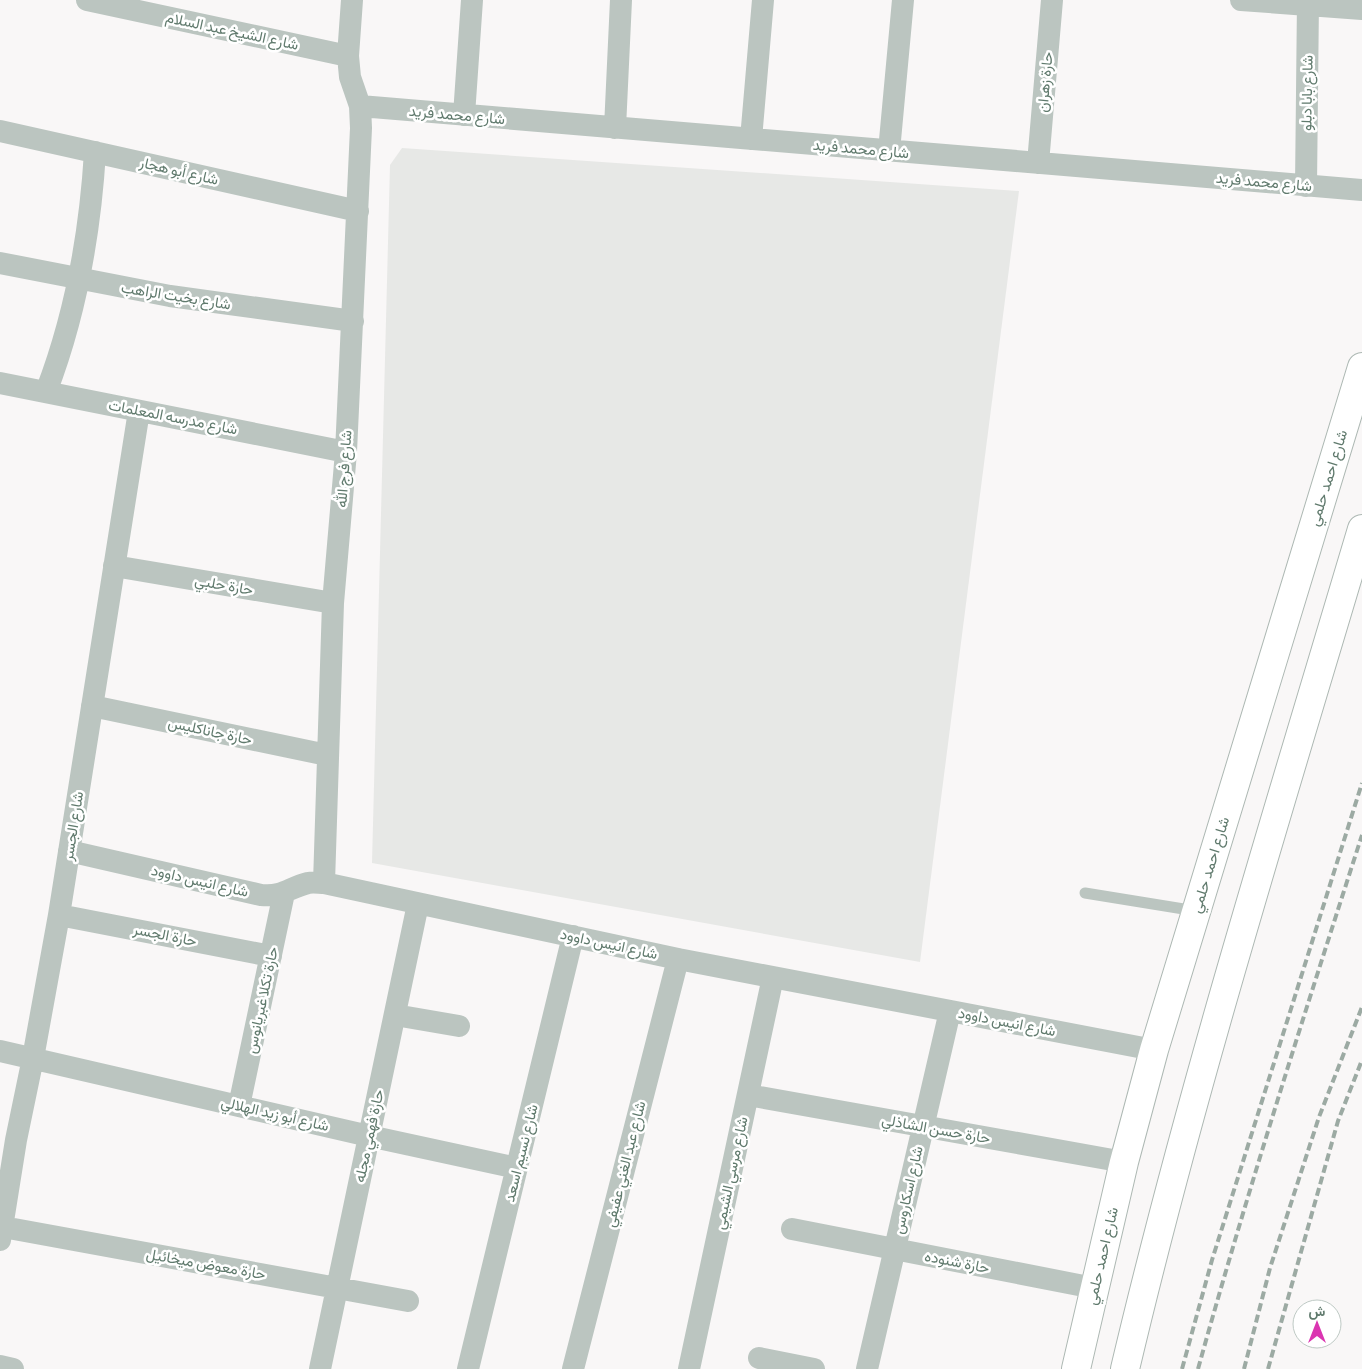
<svg xmlns="http://www.w3.org/2000/svg" width="1362" height="1369" viewBox="0 0 1362 1369" font-family="Manrope,Vazirmatn,sans-serif">
	<style>
		.built { fill: #e7e8e6 }
		.lines { fill: none; stroke-linecap: round; stroke-linejoin: round }
		.primary-casing { stroke: #adb8b3; stroke-width: 30 }
		.service { stroke: #bbc5c0; stroke-width: 11 }
		.minor { stroke: #bbc5c0; stroke-width: 22 }
		.primary { stroke: #fff; stroke-width: 28 }
		.rail { stroke: #9caaa3; stroke-width: 4; stroke-dasharray: 8 4; stroke-linecap: butt }
		.labels { text-anchor: middle; stroke-width: 5; stroke-linejoin: round; paint-order: stroke }
		.street-label { font-size: 15px; fill: #607a6d; stroke: #fff }
	</style>
	<rect width="100%" height="100%" fill="#f9f7f7"/>
	<!-- built -->
	<path class="built" d="M402,148L1019,191L920,962L372,863L390,165Z"/>
	<g class="lines">
		<!-- primary casing -->
		<g class="primary-casing">
			<path id="primary" d="M1076,1369L1124,1162L1154,1050L1362,367
				M1125,1369C1192,1086 1279,808 1362,529"/>
		</g>
		<!-- service -->
		<path class="service" d="M1085,893L1196,911"/>
		<!-- minor -->
		<path class="minor" d="M87,0L348,56
			M1241,0L1362,9
			M360,106L1362,190
			M464,115L472,0
			M615,128L621,0
			M0,131L358,211
			M751,139L763,0
			M889,151L903,0
			M1038,163L1052,0
			M1306,186L1308,0
			M0,263L170,296L353,321
			M0,383L346,452
			M46,392C76,314 90,235 95,152
			M114,566L333,603
			M92,706L327,755
			M69,851L261,895C284,897 288,888 308,883C313,882 319,883 324,883L678,959L1154,1050
			M324,883L333,603L346,452L361,128L360,106L350,77L348,56L352,0
			M59,915L271,956
			M395,1015L459,1026
			M0,1051L369,1136L517,1168
			M748,1095L1124,1162
			M239,1106L284,893
			M3,1227L408,1301
			M792,1229L1094,1288
			M0,1240L16,1140L33,1058L59,915L139,411
			M759,1358L814,1369
			M0,1366L13,1369
			M320,1369L418,904
			M468,1369L573,936
			M573,1369L678,959
			M689,1369L773,977
			M867,1369L950,1011"/>
		<!-- primary -->
		<use href="#primary" class="primary"/>
		<!-- rail -->
		<path class="rail" d="M1182,1369L1212,1260L1362,783
			M1198,1369C1248,1189 1305,1012 1362,835
			M1244,1369L1270,1268L1319,1117L1362,1007
			M1268,1369L1338,1121L1362,1060"/>
	</g>
	<g class="labels">
		<!-- street labels -->
		<g class="street-label">
			<text transform="translate(232 31) rotate(12)" y="5">شارع الشيخ عبد السلام</text>
			<text transform="translate(1045 82) rotate(-85)" y="5">حارة زهران</text>
			<text transform="translate(1307 93) rotate(-89)" y="5">شارع بابا دبلو</text>
			<text transform="translate(457 115) rotate(5)" y="5">شارع محمد فريد</text>
			<text transform="translate(861 149) rotate(5)" y="5">شارع محمد فريد</text>
			<text transform="translate(179 171) rotate(13)" y="5">شارع أبو هجار</text>
			<text transform="translate(1264 182) rotate(5)" y="5">شارع محمد فريد</text>
			<text transform="translate(176 296) rotate(9)" y="5">شارع بخيت الراهب</text>
			<text transform="translate(173 417) rotate(11)" y="5">شارع مدرسه المعلمات</text>
			<text transform="translate(344 469) rotate(-86)" y="5">شارع فرج الله</text>
			<text transform="translate(1328 478) rotate(-73)" y="5">شارع احمد حلمي</text>
			<text transform="translate(224 585) rotate(10)" y="5">حارة حلبي</text>
			<text transform="translate(210 731) rotate(12)" y="5">حارة جاناكليس</text>
			<text transform="translate(73 826) rotate(-81)" y="5">شارع الجسر</text>
			<text transform="translate(1210 865) rotate(-73)" y="5">شارع احمد حلمي</text>
			<text transform="translate(200 881) rotate(13)" y="5">شارع انيس داوود</text>
			<text transform="translate(165 935) rotate(11)" y="5">حارة الجسر</text>
			<text transform="translate(609 944) rotate(12)" y="5">شارع انيس داوود</text>
			<text transform="translate(262 1000) rotate(-78)" y="5">حارة تكلا غبريانوس</text>
			<text transform="translate(1007 1022) rotate(11)" y="5">شارع انيس داوود</text>
			<text transform="translate(275 1114) rotate(13)" y="5">شارع أبو زيد الهلالي</text>
			<text transform="translate(936 1129) rotate(10)" y="5">حارة حسن الشاذلي</text>
			<text transform="translate(369 1136) rotate(-78)" y="5">حارة فهمي مجله</text>
			<text transform="translate(521 1153) rotate(-76)" y="5">شارع نسيم اسعد</text>
			<text transform="translate(625 1164) rotate(-76)" y="5">شارع عبد الغني عفيفي</text>
			<text transform="translate(731 1173) rotate(-78)" y="5">شارع مرسي الشيمي</text>
			<text transform="translate(908 1190) rotate(-77)" y="5">شارع اسكاروس</text>
			<text transform="translate(1102 1256) rotate(-77)" y="5">شارع احمد حلمي</text>
			<text transform="translate(957 1262) rotate(11)" y="5">حارة شنوده</text>
			<text transform="translate(206 1264) rotate(10)" y="5">حارة معوض ميخائيل</text>
		</g>
	</g>
	<!-- north arrow -->
	<g transform="translate(1317 1324)"><circle r="24" fill="#ffffff" stroke="#bfcac5"/>
	<path d="M0-4L9 19L0 12L-9 19Z" fill="#db35b1"/>
	<text y="-8" font-size="14" font-weight="bold" text-anchor="middle" fill="#607a6d">ش</text>
	</g>
</svg>
